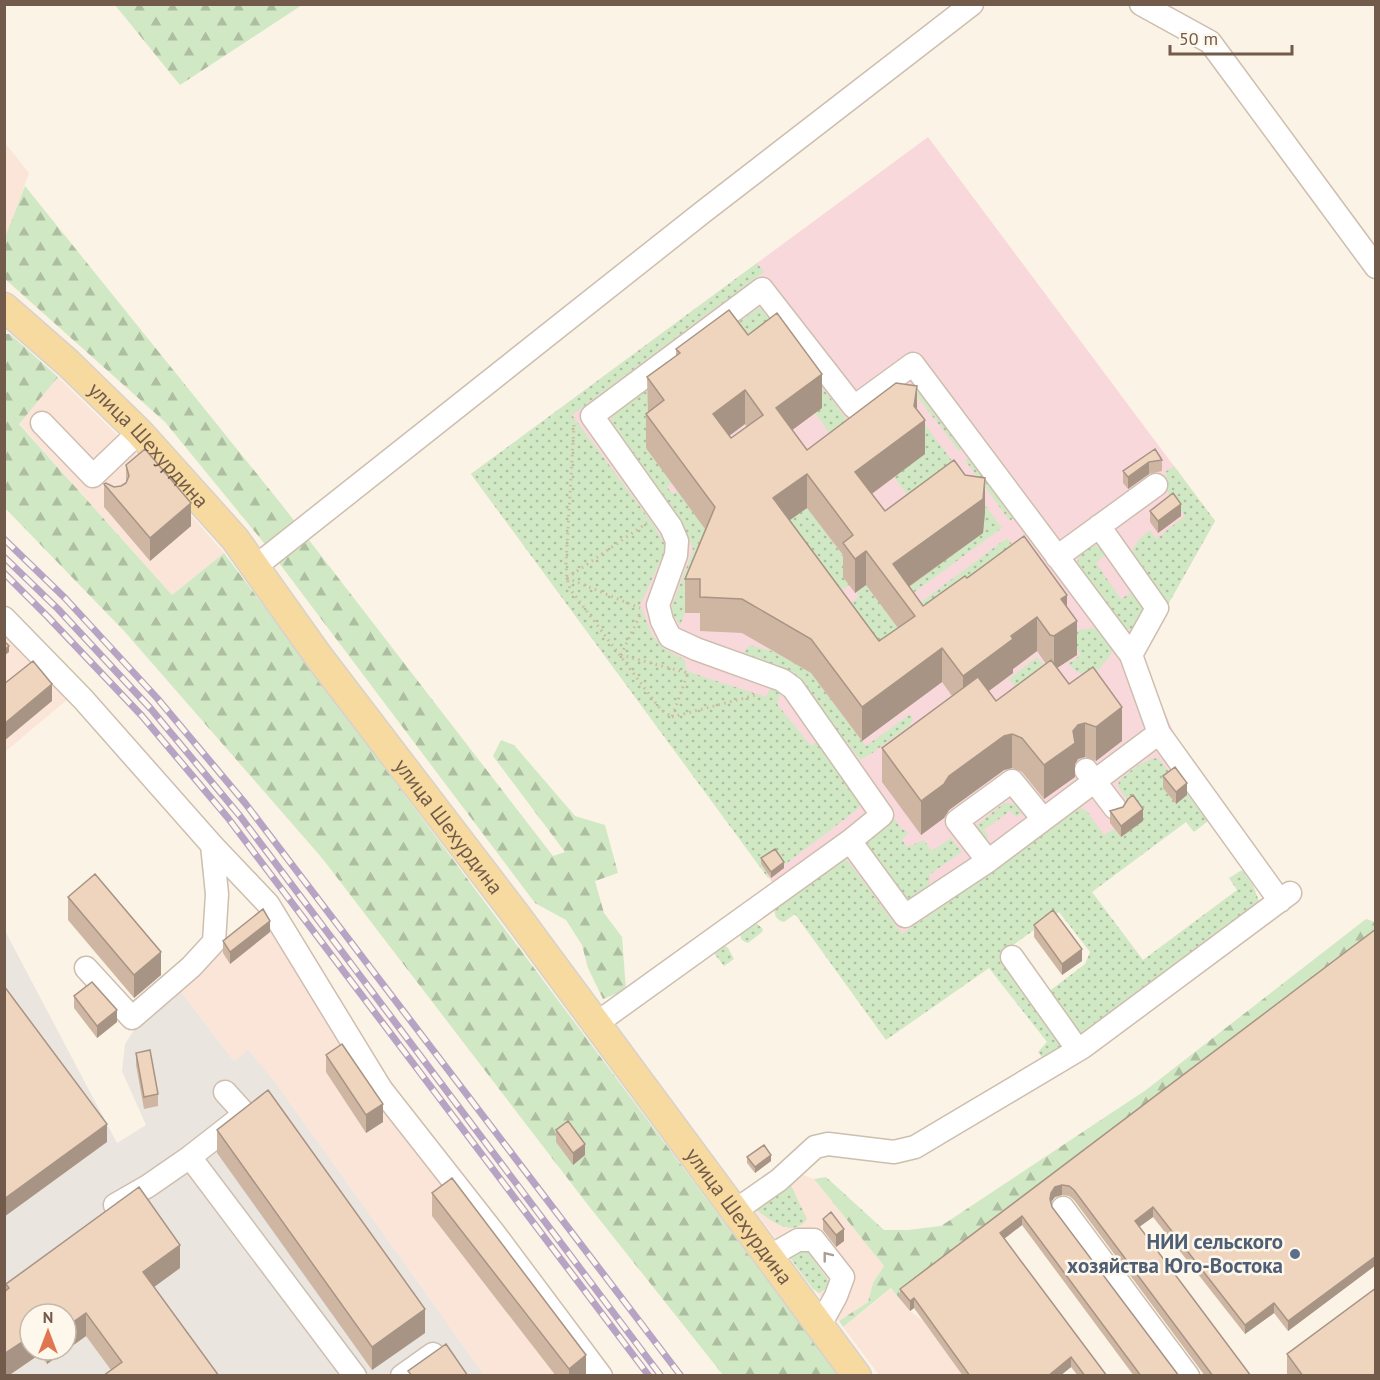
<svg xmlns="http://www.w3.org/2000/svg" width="1380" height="1380" viewBox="0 0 1380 1380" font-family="'PT Sans',sans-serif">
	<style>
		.commercial { fill: #fbe5d9 }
		.industrial { fill: #ebe5df; fill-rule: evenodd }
		.medical { fill: #f9d8db }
		.grass { fill: url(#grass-dots) }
		.forest { fill: url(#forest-firs) }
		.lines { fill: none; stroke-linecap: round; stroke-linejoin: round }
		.minor-casing { stroke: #cebeaf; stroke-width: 25 }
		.major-casing { stroke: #d8d1cd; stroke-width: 31 }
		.path { stroke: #d4b7a1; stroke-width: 3; stroke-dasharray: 1.5 4.5; stroke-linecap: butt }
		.minor { stroke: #fff; stroke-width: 22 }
		.major { stroke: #f7daa0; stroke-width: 28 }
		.rail-casing { stroke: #b7a4c4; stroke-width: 7 }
		.rail { stroke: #fef7eb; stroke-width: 4.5; stroke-dasharray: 14; stroke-linecap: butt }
		.wall { fill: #ceb6a3; fill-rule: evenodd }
		.shaded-wall { fill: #a79485 }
		.building { fill: #efd4be; stroke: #a79485; stroke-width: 1.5; fill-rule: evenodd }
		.oneway { stroke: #ab9d93 }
		.service-dot { fill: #5c6f8a; stroke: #fef7eb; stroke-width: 2 }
		.labels { text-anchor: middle; stroke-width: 5; stroke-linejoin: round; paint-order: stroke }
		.street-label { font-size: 21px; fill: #735b4b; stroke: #fef7eb }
		.service-label { font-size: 21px; font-weight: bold; fill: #4e5e75; stroke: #fef7eb; text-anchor: end }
	</style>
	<defs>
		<pattern id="grass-dots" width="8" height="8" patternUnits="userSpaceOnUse" patternTransform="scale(1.5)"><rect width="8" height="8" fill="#d1e8c4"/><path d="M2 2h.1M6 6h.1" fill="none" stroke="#aebfa1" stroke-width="1.8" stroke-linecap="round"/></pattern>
		<pattern id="forest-firs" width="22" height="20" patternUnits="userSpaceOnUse" patternTransform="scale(1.5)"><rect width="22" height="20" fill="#d1e8c4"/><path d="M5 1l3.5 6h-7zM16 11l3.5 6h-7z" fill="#aebfa1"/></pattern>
	</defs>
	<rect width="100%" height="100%" fill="#fbf3e5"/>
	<!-- commercial -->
	<path class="commercial" d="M5,143L29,173L5,240Z
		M58,377L148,465L224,553L172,595L19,423Z
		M4,627L74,694L6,751L4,749Z
		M276,906L422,1128L608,1375H484L275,1082L248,1051L234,1061L179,989L218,949Z
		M798,1173L814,1179L884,1266L873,1283L868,1302L839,1321L751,1206Z
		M892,1288L910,1311L924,1322L963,1375H879L843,1327Z"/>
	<!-- industrial -->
	<path class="industrial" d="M4,929L117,1143L146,1125L122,1071L125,1044L140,1021L179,989L234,1061L248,1050L275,1082L484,1375H5ZM30,1314H66V1350H30Z"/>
	<!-- medical -->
	<path class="medical" d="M928,137L1215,521L1139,655L1179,744L1207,781L1090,868L913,953L797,916L471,474Z"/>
	<!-- grass -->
	<path class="grass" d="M757,263L764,272L572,415L653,524L664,543L665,551L640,605L652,635L663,648L685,660L686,669L692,673L766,697L772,684L782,687L777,704L811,746L819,740L862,798L858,809L783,866L762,864L770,876L768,878L471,474Z
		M758,308L764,310L856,432L904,396L1002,528L909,596L905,589L924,517L894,477L839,446L815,413L664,434L672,483L667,487L673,494L677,491L715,541L680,625L673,615L671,608L693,550L685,528L612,429C609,422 611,419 614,413Z
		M919,387L965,446L959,451L913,391Z
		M971,456L1015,516L1010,521L965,460Z
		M1174,466L1215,521L1165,610L1130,557C1135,544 1139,537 1150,530L1156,539L1185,516L1160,482L1167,476L1165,472Z
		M807,507L853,569L849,585L825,602L773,532Z
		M1007,538L1014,547L927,611L921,602Z
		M1096,545L1107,553L1096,563L1121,599L1134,591L1148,608L1138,629L1132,630L1123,628L1078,570C1075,556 1083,548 1096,545Z
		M866,585L915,650L879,675L849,604L859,597L856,592Z
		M1091,628L1098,629L1113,650C1101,670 1089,686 1068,664L1081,655L1067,636L1079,630Z
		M750,645L775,652L811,673L866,746L910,714L913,720L909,726L871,754L860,760L794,673L743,653Z
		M1037,657L1046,668L1017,689L1009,679Z
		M1158,758L1175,779V804L1188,795L1208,821L1194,832L1186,822L1092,892L1143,960L1237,890L1229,878L1242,870L1253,885L1260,904L1080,1036L1047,993L1085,964L1090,952L1059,912L1002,953L1064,1046L1045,1061L1038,1052L1047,1042L989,968L886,1040L795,914L784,922C776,920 775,916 774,908L839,859L847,861L851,865L902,934L1023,850L1080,808L1086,810L1104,835L1114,829L1121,837L1143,821L1118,787L1119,781C1132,770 1141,760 1158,758Z
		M1004,803L1016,804L1022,813L1016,817L1010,811L984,830L989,837L981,841L975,833L977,825Z
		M895,819L901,829L909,832L902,840L907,847L924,840L932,851L951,838L962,852L929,875C932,891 922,899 907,901L867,845L869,838Z
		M755,922L763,929L762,932L748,943C742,941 740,939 740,932Z
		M723,944L728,948L734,959L724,966L713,952Z
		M788,1179L807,1219C791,1241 766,1216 751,1206Z
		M802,1244L829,1281L828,1288L819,1293L813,1289L787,1254Z"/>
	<!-- forest -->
	<path class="forest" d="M115,5H302L180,85Z
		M25,186L282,505L553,856L565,852L493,756L501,740L514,745L575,816L605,825L618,873L595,881L604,913L622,937L626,990L603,999L588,968L582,945L566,920L535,903L264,543L165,422L5,279L4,240Z
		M4,334H10L58,377L19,424L172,595L224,553L838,1375H723L588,1205L322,858L125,632L5,508Z
		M1366,919L1375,922V939L900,1299L891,1288L843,1327L839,1321L868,1302L873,1283L884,1266L814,1179L826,1177L884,1230H908L941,1226L1146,1090Z"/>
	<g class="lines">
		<!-- minor casing -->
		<g class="minor-casing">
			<path id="minor" d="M1141,4L1210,42L1376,267
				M42,423L93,476L139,432
				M1099,526L1157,608L1131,655
				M1057,557L1156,485
				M255,567L703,212L972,4
				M4,618L83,699L212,845L268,904L381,1089L494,1233L601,1376
				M1159,733L1280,901
				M1086,770L1115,808
				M988,861L957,821L1012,781L1043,819
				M1012,957L1078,1050
				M86,968L132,1018L191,967L214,942L217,894L212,845
				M597,1023L850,841L905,916L988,861L1159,733L1131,655L913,364L854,407L762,289L592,416L671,527L677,541L676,555L658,605L662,621L670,637L696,649L782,680L793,688L882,815L850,841
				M190,1157L355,1376
				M115,1205L148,1186L190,1157L245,1114L225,1092
				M1063,1208L1188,1376
				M736,1210L779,1180L815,1147L828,1144L894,1152L915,1147L1083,1047L1290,893
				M770,1256L798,1240H814L843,1277L836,1296L820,1325
				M402,1376L433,1354"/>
		</g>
		<!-- major casing -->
		<g class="major-casing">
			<g id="major">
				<path id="s1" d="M4,307L68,363L139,432L235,539L319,657L516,915L857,1376"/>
			</g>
		</g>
		<!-- path -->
		<path class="path" d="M574,425L566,564L567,578L570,589L661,710L672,717L688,673L621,655
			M567,578L640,608
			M567,578L647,523
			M621,655L640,615
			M672,717L756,695"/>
		<!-- minor -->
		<use href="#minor" class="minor"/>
		<!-- major -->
		<use href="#major" class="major"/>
		<!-- rail casing -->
		<g class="rail-casing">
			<path id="rail" d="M4,539L65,598L157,698L245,803L681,1376
				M4,557L58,609L151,709L240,816L661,1376
				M4,573L48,617L142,716L228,818L649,1376"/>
		</g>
		<!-- rail -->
		<use href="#rail" class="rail"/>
	</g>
	<!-- wall -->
	<path class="wall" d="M748,335L822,408L792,430L807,450L917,409L925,454L872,494L885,511L985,512L983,533L909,587L923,606L967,578L1067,608L1077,655L1057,668L1069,684L1122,741L1096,761L1085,757L1078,759L1075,764V777L1044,799L1022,772L1012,768L1004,770L949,810L944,818L921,835L882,782V748L952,696L942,682L862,741L811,673L742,633L700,631V613H685V579L705,529L646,448V414L648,412L647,377L676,356V349ZM745,424L747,427L731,438L729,436ZM807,508L843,555V577L855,593L866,585L898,628L879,641L790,520ZM1037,651L1046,664L996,701L989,691L1013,673V669Z
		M1155,449L1162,460V471L1149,474L1128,489L1123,483V471Z
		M126,465L191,526L150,561L104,507V484L114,487L121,486L126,482Z
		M1150,511L1181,516L1158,533L1150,522Z
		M1163,776L1187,795L1176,804L1163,788Z
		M1123,807L1143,821L1121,837L1110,823V811Z
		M761,858L784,868L771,878L761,864Z
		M68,897L161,975L134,998L68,920Z
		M1034,925L1082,961L1062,975L1034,937Z
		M1376,929V1265L1288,1331L1274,1313L1245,1334L1153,1217L1139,1227L1251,1376H1205L1074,1200L1069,1196L1062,1195L1055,1197L1051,1202L1052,1207L1179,1376H1134L1022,1225L1004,1239L1107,1376H1078L1071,1367L1060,1376H963L914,1308L910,1311L900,1299V1289Z
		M270,932L230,964L223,953V941Z
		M74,996L117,1022L97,1038L74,1008Z
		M136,1053L158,1094V1106L144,1109L136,1065Z
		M326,1055L383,1122L366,1133L326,1072Z
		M217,1130L425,1333L372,1370L217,1153Z
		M556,1130L585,1155L573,1165L556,1142Z
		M747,1157L771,1161L755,1173L747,1163Z
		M432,1193L586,1376H556L432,1216Z
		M823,1219L844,1241L836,1247L823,1230Z
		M180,1268L154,1287L219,1376L111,1370L86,1336L47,1364L40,1354L8,1376H4L6,1284ZM30,1314L66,1350H30Z
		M1287,1354L1376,1376H1287Z"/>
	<!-- shaded-wall -->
	<path class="shaded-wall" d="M822,374V408L776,442V408Z
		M917,386V420H925V454L855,506V472L914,406Z
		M745,390V424L713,448V414Z
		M1149,462V474L1128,489V477Z
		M807,474V508L773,532V498Z
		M985,478V512L983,533L898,594L893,564Z
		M191,503V526L150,561V538Z
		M1181,504V516L1158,533V521Z
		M866,551V585L855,593V559Z
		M1067,595V627L1077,621V655L1054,670V636L1061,599Z
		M1037,617V651L1013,669V673L963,710V676L1011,636Z
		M9,646V652L4,656V650Z
		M942,648V682L862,741V707Z
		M52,684V701L4,741V724Z
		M1122,707V741L1096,761V727Z
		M1085,723V757L1078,759L1075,764V777L1044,799V765L1078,725Z
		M1012,734V768L1004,770L949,810L944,818L921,835V801L949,776L1004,736Z
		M1187,783V795L1176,804V792Z
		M1143,809V821L1121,837V826Z
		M784,862V868L771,878V872Z
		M270,921V932L230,964V952Z
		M1082,949V961L1062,975V964Z
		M161,952V975L134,998V975Z
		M117,1010V1022L97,1038V1026Z
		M383,1104V1122L366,1133V1115Z
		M107,1124V1142L4,1217V1199Z
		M585,1144V1155L573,1165V1153Z
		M771,1155V1161L755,1173V1167Z
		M1062,1185V1195L1055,1197L1051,1202L1050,1199L1051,1193L1055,1187Z
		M1153,1207V1217L1135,1230V1221Z
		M1022,1216V1225L1000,1242V1233Z
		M844,1229V1241L836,1247V1235Z
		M180,1245V1268L143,1295V1272Z
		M1376,1256V1265L1288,1331V1321Z
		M914,1298V1308L910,1311V1301Z
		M1274,1303V1313L1245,1334V1325Z
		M425,1309V1333L372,1370V1347Z
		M86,1313V1336L47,1364V1350H66V1327Z
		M30,1337V1350H40V1354L8,1376H4V1354Z
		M586,1355V1376H569V1369Z
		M1071,1357V1367L1060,1376H1048Z"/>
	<!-- building -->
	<path class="building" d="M729,310L748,335L777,313L822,374L776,408L807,450L896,383L917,386L914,406L925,420L855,472L885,511L954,460L965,475L985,478L983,499L893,564L923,606L965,576L967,578L1024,536L1067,595L1061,599L1077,621L1054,636L1050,635L1037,617L1011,636L1013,639L963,676L942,648L862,707L811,639L742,599L700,597V579H685L715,507L646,414L664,400L647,377L680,353L676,349ZM745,390L763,415L731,438L713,414ZM807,474L853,535L843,543L855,559L866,551L915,616L879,641L773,498Z
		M145,449L191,503L150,538L104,484L106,483L114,487L121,486L126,483L129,476L126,465Z
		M1155,449L1162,460L1149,462L1128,477L1123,471Z
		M1173,493L1181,504L1158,521L1150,511Z
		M4,641L9,646L4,650Z
		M1051,660L1069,684L1093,667L1122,707L1096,727L1085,723L1078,725L1073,731L1075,743L1044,765L1022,738L1012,734L1004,736L949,776L944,784L921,801L882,748L978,677L996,701Z
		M33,661L52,684L4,724V684Z
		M1175,767L1187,783L1176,792L1163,776Z
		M1133,795L1143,809L1121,826L1110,811L1123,807L1128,799Z
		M775,849L784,862L771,872L761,858Z
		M95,874L161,952L134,975L68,897Z
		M263,909L270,921L230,952L223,941Z
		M1053,910L1082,949L1062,964L1034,925Z
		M1376,929V1256L1288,1321L1274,1303L1245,1325L1153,1207L1135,1221L1251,1376H1213L1074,1190L1069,1186L1062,1185L1055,1187L1051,1193L1050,1199L1052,1207L1179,1376H1141L1022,1216L1000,1233L1107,1376H1085L1071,1357L1048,1376H970L914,1298L910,1301L900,1289Z
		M92,982L117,1010L97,1026L74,996Z
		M4,986L107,1124L4,1199Z
		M342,1044L383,1104L366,1115L326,1055Z
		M150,1050L158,1094L144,1097L136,1053Z
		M268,1090L425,1309L372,1347L217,1130Z
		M568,1121L585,1144L573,1153L556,1130Z
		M764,1145L771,1155L755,1167L747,1157Z
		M452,1178L586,1355L569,1369L432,1193Z
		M139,1187L180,1245L143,1272L219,1376H103L122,1362L86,1313L66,1327V1314H30V1337L4,1354V1292L9,1288L6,1284Z
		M831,1212L844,1229L836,1235L823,1219Z
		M1376,1288V1376H1303L1287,1354Z
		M446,1344L468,1376H412L408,1371Z"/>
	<!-- one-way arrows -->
	<defs><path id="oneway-chevron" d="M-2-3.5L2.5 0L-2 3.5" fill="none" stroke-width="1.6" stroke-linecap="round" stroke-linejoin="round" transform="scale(1.5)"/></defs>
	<use class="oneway" href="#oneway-chevron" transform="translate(827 1256) rotate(-128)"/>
	<!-- markers -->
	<circle class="service-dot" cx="1295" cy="1254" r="6"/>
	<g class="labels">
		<!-- street labels -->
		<g class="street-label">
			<text dy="7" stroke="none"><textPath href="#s1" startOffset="200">улица Шехурдина</textPath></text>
			<text dy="7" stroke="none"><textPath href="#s1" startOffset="686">улица Шехурдина</textPath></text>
			<text dy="7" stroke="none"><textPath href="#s1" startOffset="1172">улица Шехурдина</textPath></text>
		</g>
		<!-- service labels -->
		<g class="service-label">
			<text x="1283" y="1249">НИИ сельского<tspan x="1283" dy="24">хозяйства Юго-Востока</tspan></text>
		</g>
	</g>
	<!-- border -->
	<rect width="1380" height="1380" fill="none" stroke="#735b4b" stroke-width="12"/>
	<!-- north arrow -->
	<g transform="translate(48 1332)"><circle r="28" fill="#fef7eb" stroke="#c6b9ab" stroke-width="1.5"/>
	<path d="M0-4.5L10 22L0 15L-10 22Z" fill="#e0764f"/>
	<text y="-9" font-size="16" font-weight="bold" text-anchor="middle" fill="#735b4b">N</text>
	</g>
	<!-- scale -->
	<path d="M1170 45v9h122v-9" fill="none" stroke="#735b4b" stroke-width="3"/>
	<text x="1179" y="45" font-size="18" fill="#735b4b" stroke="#fef7eb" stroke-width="4.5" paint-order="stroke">50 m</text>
</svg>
